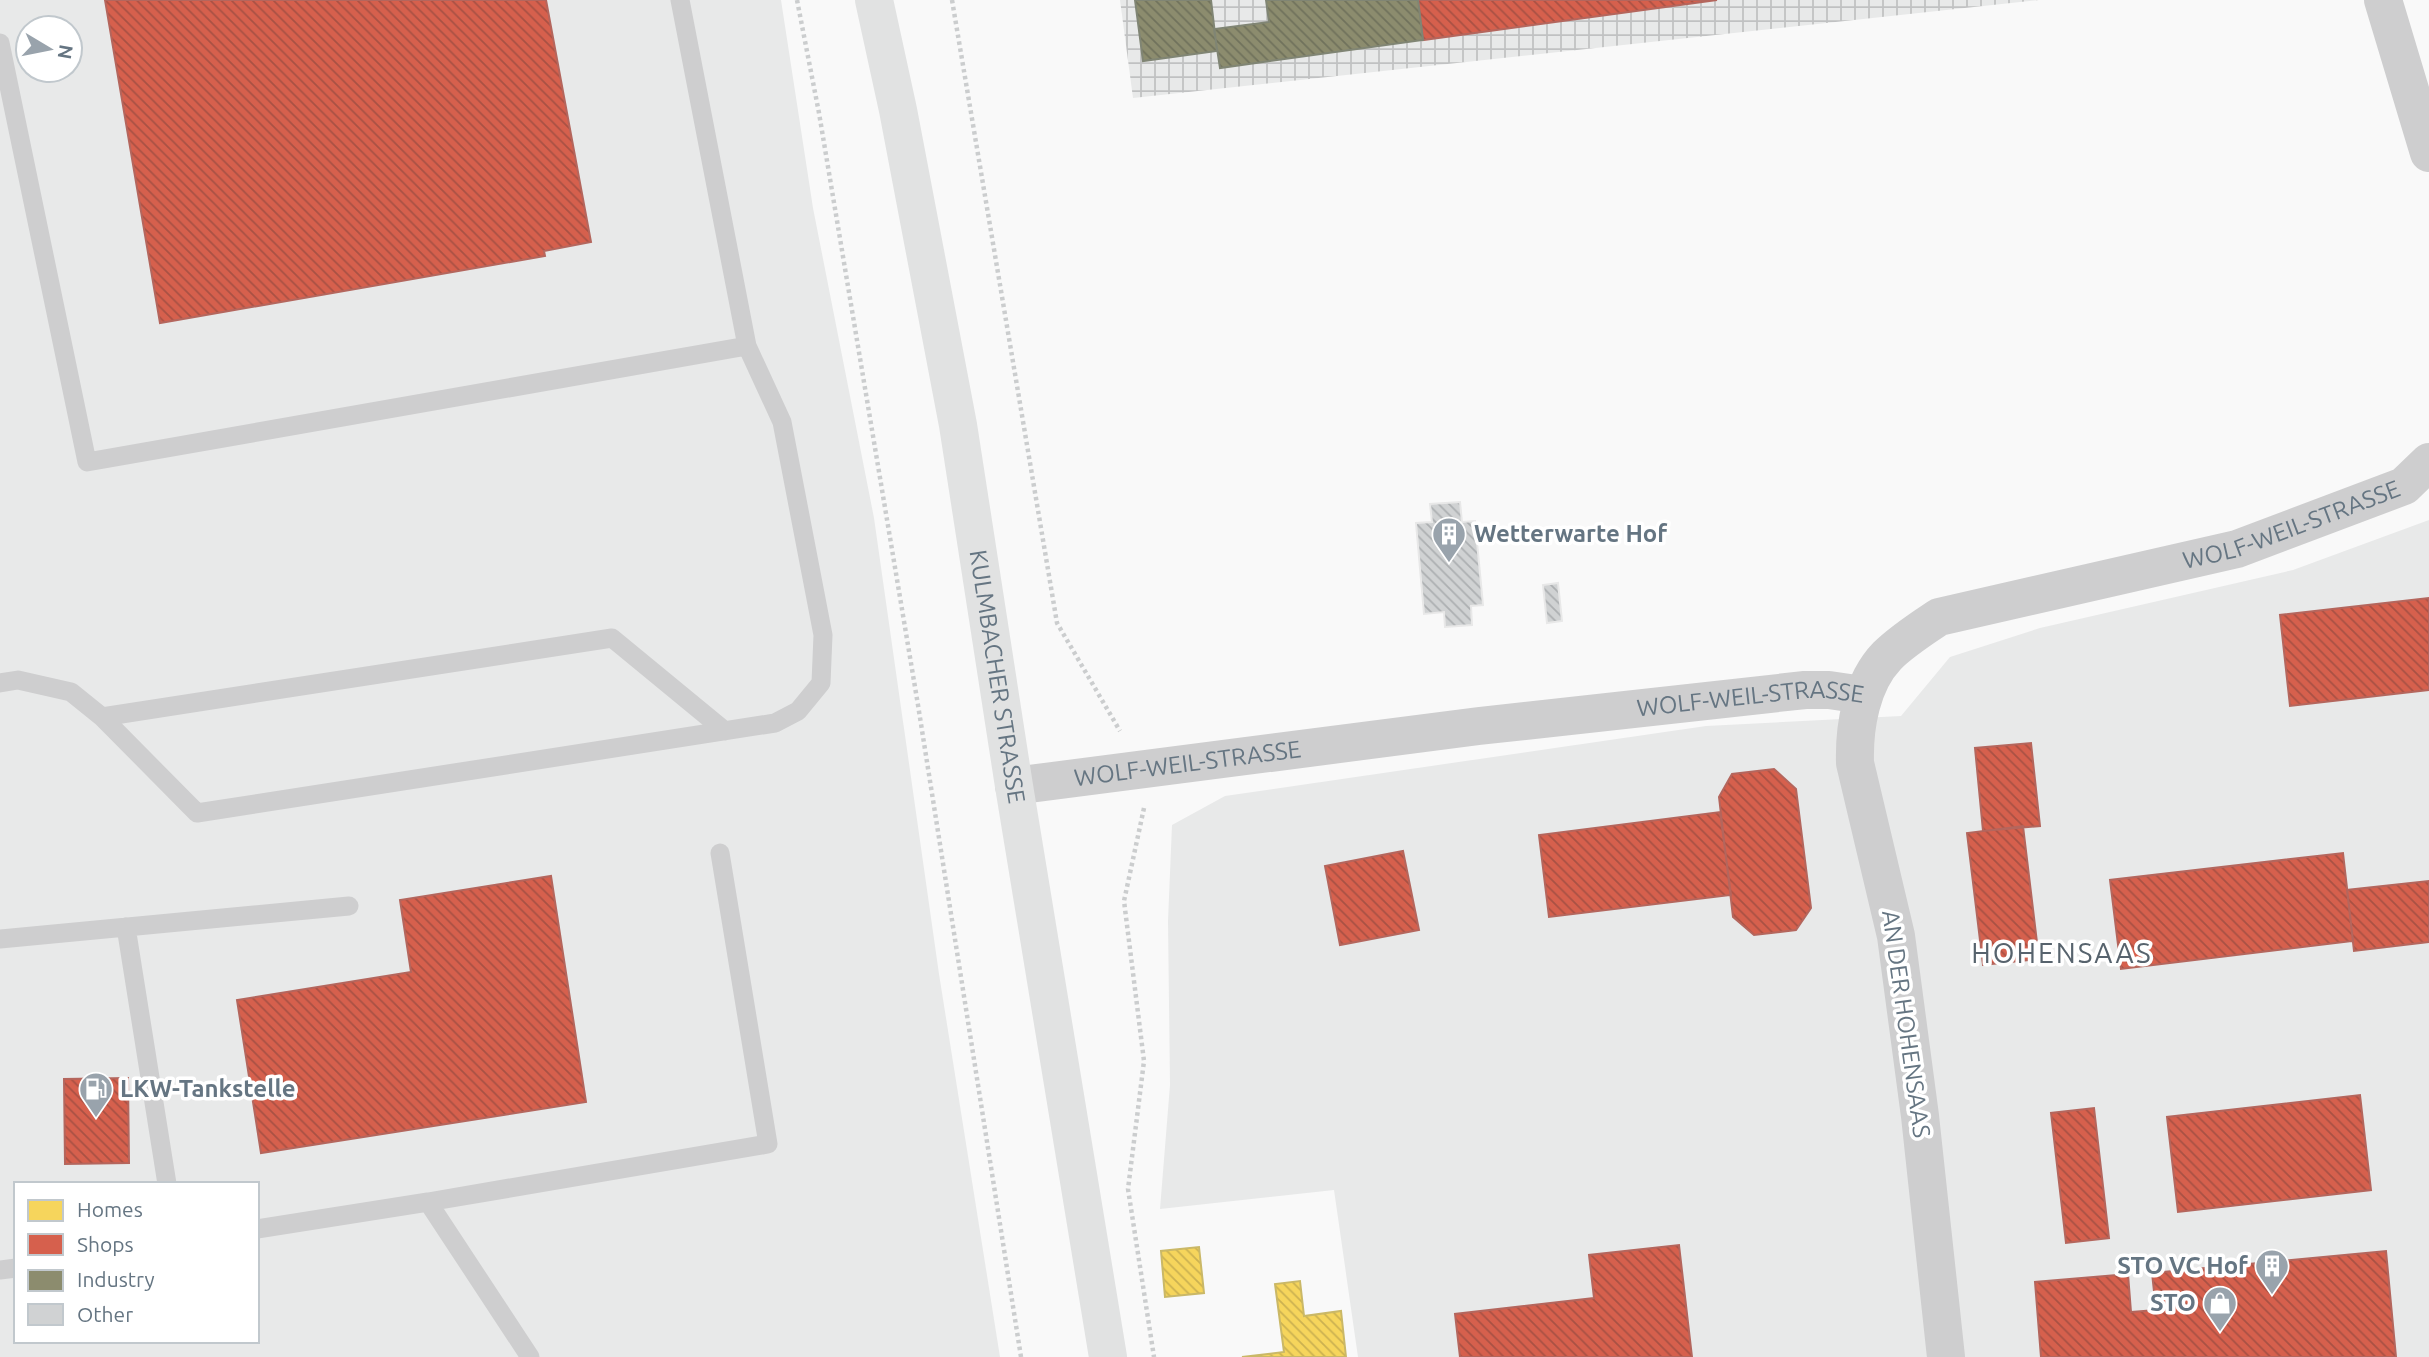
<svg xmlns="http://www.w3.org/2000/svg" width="2429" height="1357" viewBox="0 0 2429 1357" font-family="Ubuntu,sans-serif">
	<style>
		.built { fill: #e8e9e9; fill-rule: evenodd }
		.industrial { fill: url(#industrial-grid) }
		.homes { fill: url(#homes-back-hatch); stroke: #cab867; stroke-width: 2 }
		.shops { fill: url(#shops-back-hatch); stroke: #b4665d; stroke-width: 2 }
		.industry { fill: url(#industry-back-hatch); stroke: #808574; stroke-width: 2 }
		.building { fill: url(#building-back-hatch); stroke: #e8e8e8; stroke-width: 2 }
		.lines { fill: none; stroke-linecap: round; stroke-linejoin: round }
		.path { stroke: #cbcdce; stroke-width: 4.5; stroke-dasharray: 3.5 3.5; stroke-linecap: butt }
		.service { stroke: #cececf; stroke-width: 19 }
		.minor { stroke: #cececf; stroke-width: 38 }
		.primary { stroke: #e1e2e2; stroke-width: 38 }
		.labels { text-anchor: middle; stroke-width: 7; stroke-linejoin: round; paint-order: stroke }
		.street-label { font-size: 24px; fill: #657582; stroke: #fff }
		.poi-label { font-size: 24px; font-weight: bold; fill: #657582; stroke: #fff; text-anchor: start }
		.quarter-label { font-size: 28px; letter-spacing: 2px; fill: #57636d; stroke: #fff }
	</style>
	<defs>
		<pattern id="industrial-grid" width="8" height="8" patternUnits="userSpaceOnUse" patternTransform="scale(1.75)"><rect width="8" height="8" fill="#e8e9e9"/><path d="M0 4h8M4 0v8" fill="none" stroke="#c0c1c2"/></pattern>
		<pattern id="homes-back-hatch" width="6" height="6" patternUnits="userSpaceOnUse" patternTransform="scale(1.75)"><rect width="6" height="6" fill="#f6d55c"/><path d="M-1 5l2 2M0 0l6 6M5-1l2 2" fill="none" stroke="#cbb151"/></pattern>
		<pattern id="shops-back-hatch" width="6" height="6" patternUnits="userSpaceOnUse" patternTransform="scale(1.75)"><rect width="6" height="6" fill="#d6604d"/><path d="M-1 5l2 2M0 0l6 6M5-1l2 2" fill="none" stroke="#a85144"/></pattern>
		<pattern id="industry-back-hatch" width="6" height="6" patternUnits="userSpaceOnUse" patternTransform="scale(1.75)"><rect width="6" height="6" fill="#8c8c6e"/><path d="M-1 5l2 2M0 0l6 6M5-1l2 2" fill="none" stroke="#70725c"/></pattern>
		<pattern id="building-back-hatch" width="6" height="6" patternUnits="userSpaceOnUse" patternTransform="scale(1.75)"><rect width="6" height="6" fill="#d0d2d3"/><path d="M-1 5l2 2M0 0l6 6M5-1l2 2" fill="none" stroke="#acafb1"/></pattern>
	</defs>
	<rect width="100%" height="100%" fill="#f9f9f9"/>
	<!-- built -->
	<path class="built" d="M0,0H781L813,208L874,518L939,974L1000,1357H0ZM28,28H70V70H28ZM16,1184H257V1341H16Z
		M2429,520V1357H1358L1334,1190L1160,1209L1170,1085L1168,921L1172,825L1225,796L1706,726L1901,716L1950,657L2040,628L2293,570Z"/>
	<!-- industrial -->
	<path class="industrial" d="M1120,0H2039L1133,98Z"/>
	<!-- homes -->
	<path class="homes" d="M1199,1247L1204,1293L1165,1297L1161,1251Z
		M1300,1281L1304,1316L1341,1311L1346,1357H1242L1284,1352L1275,1284Z"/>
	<!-- shops -->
	<path class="shops" d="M105,0H546L591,242L544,251L545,256L160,323Z
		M1418,0H1717L1423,40Z
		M2429,598V690L2290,706L2280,615Z
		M2031,743L2040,826L1983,831L1975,748Z
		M1774,769L1796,789L1811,908L1796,930L1754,935L1733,917L1719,797L1732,774Z
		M1720,812L1731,895L1549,917L1539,835Z
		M2023,826L2039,959L1983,965L1967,833Z
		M1403,851L1419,930L1340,945L1325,866Z
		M2343,853L2353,941L2121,969L2110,880Z
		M551,876L586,1102L261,1153L237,1000L411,972L400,900Z
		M2429,881V942L2354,951L2347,890Z
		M128,1078L129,1163L65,1164L64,1079Z
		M2360,1095L2371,1190L2178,1212L2167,1117Z
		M2094,1108L2109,1238L2066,1243L2051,1113Z
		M1679,1245L1692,1357H1460L1455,1314L1594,1298L1589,1255Z
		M2386,1251L2396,1357H2041L2035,1282L2128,1274L2131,1312L2156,1310L2152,1273Z"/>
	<!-- industry -->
	<path class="industry" d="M1135,0H1211L1217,51L1143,61Z
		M1266,0H1418L1423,40L1220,68L1214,29L1269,22Z"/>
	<!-- building -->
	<path class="building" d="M1460,502L1462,522L1475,521L1483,605L1471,606L1472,625L1445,627L1444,612L1424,614L1416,523L1432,522L1430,504Z
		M1558,583L1562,621L1547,623L1543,585Z"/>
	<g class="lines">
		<!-- path -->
		<path class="path" d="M797,0L819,113L918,705L1021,1357
			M952,0L1057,623L1120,731
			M1144,808L1124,901L1144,1061L1128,1189L1154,1357"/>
		<!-- service -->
		<path class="service" d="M0,43L87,462L747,346L680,0
			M0,683L18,680L71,692L102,717L197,813L775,723L798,711L821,683L823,635L782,422L747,346
			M102,717L612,638L725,731
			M126,927L167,1184
			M0,939L349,906
			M428,1202L768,1144L720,853
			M257,1229L428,1202L530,1357
			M0,1270L16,1268"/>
		<!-- minor -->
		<g class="minor">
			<path d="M2383,0L2429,153"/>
			<path id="s1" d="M1014,786L1479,726L1805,690H1829L1863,695"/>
			<path id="s2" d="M1946,1357L1920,1116L1896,936L1855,763C1854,727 1861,683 1887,656C1902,641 1921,629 1939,617L2237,549L2404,486L2429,462"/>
		</g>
		<!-- primary -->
		<path class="primary" id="s3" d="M874,0L898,110L958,425L1014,786L1108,1357"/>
	</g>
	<!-- icons -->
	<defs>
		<g id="building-pin" transform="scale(1.75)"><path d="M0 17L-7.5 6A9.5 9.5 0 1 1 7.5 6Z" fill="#99a3ac" stroke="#fff"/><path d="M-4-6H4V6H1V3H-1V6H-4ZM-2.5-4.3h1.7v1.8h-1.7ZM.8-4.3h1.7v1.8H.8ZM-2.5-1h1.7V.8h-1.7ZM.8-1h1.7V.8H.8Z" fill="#fff"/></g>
		<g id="fuel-pin" transform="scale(1.75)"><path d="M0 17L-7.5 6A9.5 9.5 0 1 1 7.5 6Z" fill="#99a3ac" stroke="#fff"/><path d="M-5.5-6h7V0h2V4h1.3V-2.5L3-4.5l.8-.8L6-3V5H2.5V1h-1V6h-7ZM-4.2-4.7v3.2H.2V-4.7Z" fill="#fff"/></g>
		<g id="shop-pin" transform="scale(1.75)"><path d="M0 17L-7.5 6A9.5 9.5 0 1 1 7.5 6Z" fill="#99a3ac" stroke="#fff"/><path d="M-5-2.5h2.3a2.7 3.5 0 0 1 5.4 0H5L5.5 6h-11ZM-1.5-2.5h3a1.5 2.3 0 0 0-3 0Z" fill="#fff"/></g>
	</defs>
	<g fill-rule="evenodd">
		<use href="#building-pin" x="1449" y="534"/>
		<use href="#fuel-pin" x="96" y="1089"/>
		<use href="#building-pin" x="2272" y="1266"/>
		<use href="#shop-pin" x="2220" y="1303"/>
	</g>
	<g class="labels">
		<!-- street labels -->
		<g class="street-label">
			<text dy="8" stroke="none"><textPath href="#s2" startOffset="1146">WOLF-WEIL-STRASSE</textPath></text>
			<text dy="8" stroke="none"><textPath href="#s3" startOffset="688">KULMBACHER STRASSE</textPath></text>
			<text dy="8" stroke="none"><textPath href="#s1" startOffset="742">WOLF-WEIL-STRASSE</textPath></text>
			<text dy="8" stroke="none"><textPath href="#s1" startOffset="175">WOLF-WEIL-STRASSE</textPath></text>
			<text transform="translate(1906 1024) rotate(82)" y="8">AN DER HOHENSAAS</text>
		</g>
		<!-- poi labels -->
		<g class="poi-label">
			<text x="1474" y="542">Wetterwarte Hof</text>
			<text x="120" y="1097">LKW-Tankstelle</text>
			<text x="2248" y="1274" text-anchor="end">STO VC Hof</text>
			<text x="2196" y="1311" text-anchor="end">STO</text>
		</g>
		<!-- quarter labels -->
		<g class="quarter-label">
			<text x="2062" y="963">HOHENSAAS</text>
		</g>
	</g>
	<!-- legend -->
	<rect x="14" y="1182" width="245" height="161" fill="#ffffff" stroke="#c1c8cd" stroke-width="2"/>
	<rect x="28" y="1200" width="35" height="21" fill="#f6d55c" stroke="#c1c8cd" stroke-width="2"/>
	<text x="77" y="1217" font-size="21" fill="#657582">Homes</text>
	<rect x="28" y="1234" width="35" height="21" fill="#d6604d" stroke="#c1c8cd" stroke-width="2"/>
	<text x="77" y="1252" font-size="21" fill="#657582">Shops</text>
	<rect x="28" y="1270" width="35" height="21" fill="#8c8c6e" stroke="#c1c8cd" stroke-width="2"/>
	<text x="77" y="1287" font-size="21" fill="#657582">Industry</text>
	<rect x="28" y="1304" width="35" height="21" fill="#d0d2d3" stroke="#c1c8cd" stroke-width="2"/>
	<text x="77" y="1322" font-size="21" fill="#657582">Other</text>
	<!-- north arrow -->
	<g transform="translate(49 49) rotate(100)"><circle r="33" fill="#ffffff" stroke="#c1c8cd" stroke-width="2"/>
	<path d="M0-5L12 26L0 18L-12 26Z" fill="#99a3ac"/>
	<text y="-10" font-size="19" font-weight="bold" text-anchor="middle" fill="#657582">N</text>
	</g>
</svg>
